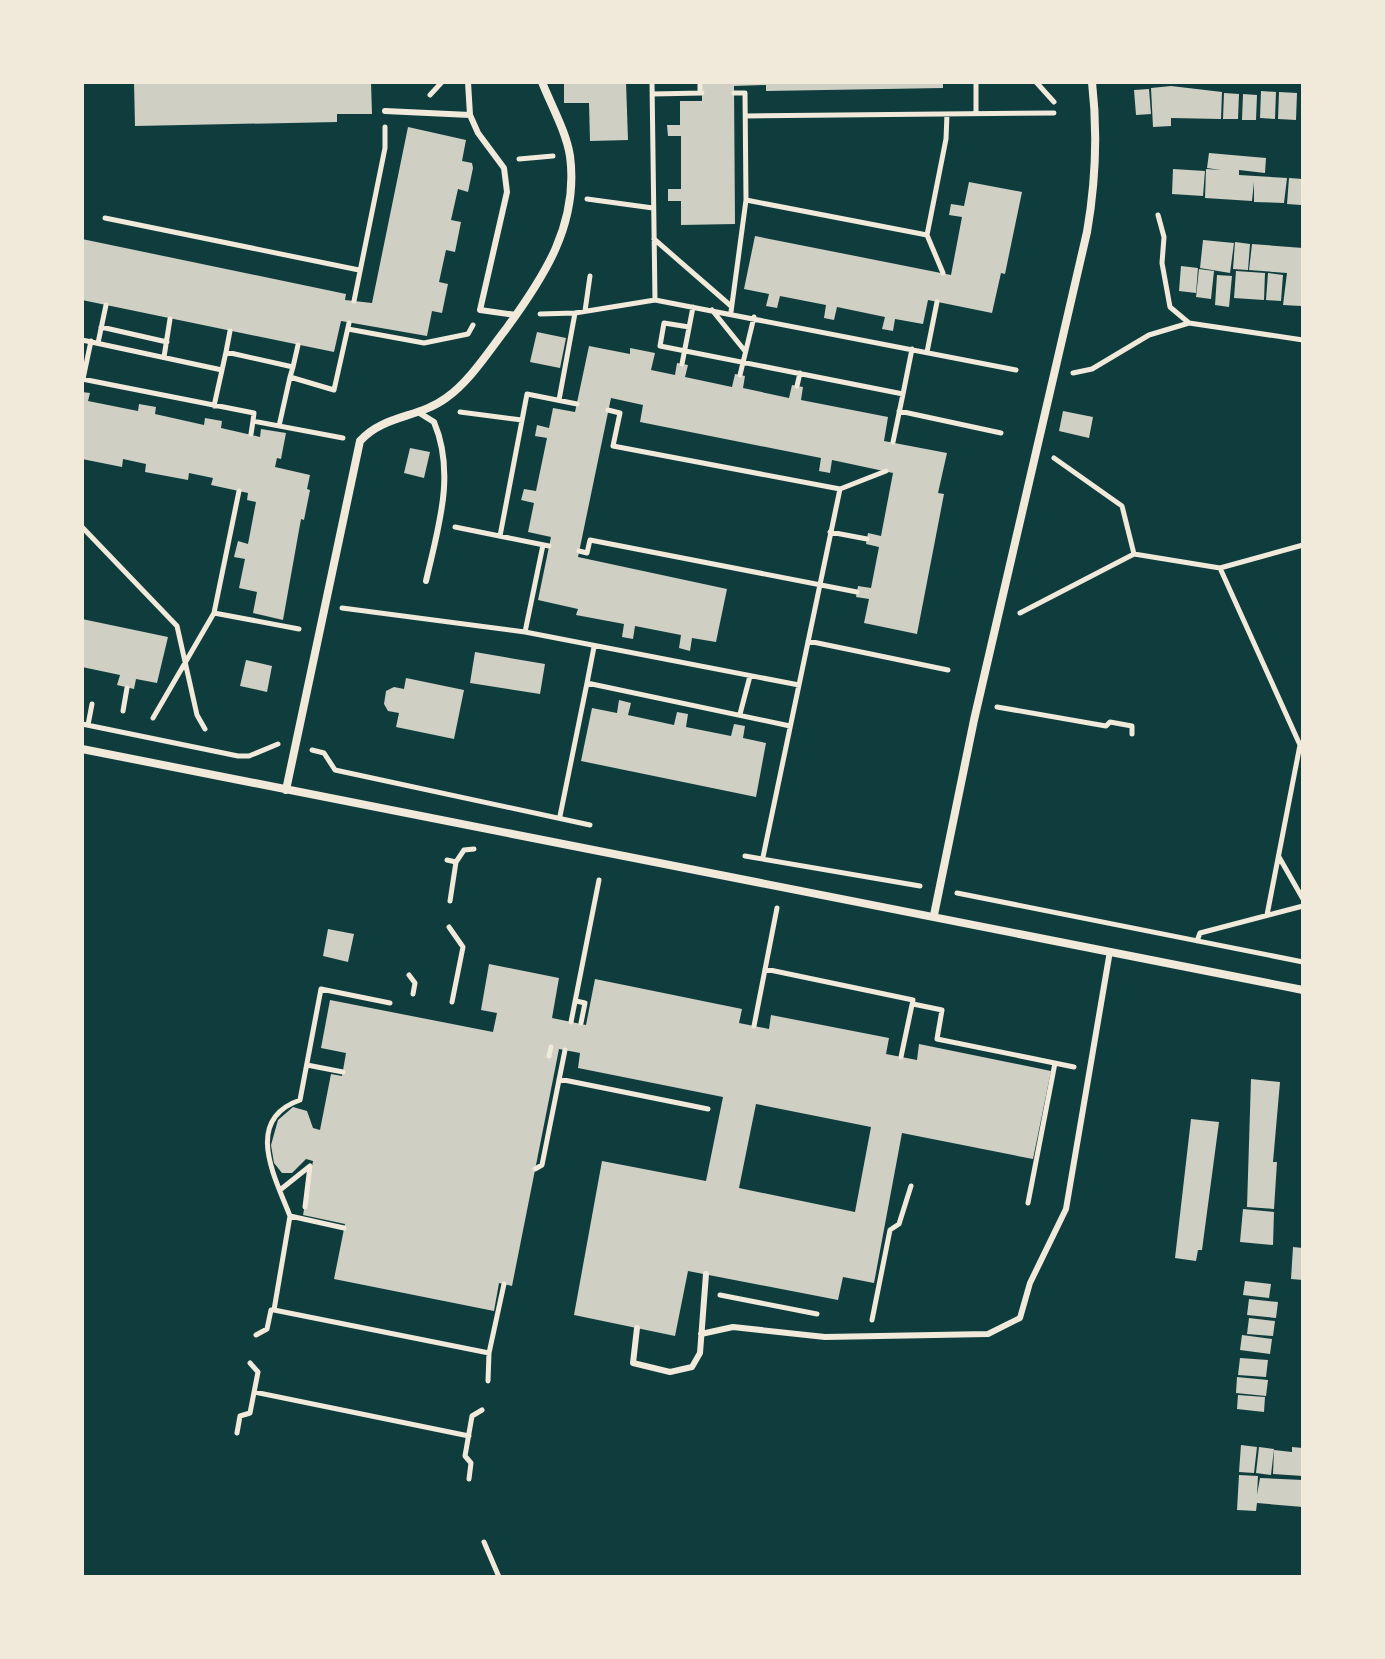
<svg xmlns="http://www.w3.org/2000/svg" width="1385" height="1659" viewBox="0 0 1385 1659" font-family="Quicksand,sans-serif">
	<style>
		.building { fill: #cfcfc3; fill-rule: evenodd }
		.lines { fill: none; stroke-linecap: round; stroke-linejoin: round }
		.path { stroke: #f1e9da; stroke-width: 5 }
		.service { stroke: #f1e9da; stroke-width: 6 }
		.minor { stroke: #f1e9da; stroke-width: 8 }
	</style>
	<rect width="100%" height="100%" fill="#0f3d3e"/>
	<!-- building -->
	<path class="building" d="M134,82H371L372,114H337V122L135,126Z
		M564,82H626L628,140L590,141L589,103H564Z
		M702,82H943V88L766,91V85L734,86L735,224L681,225V201H668V189H681V136H668L667,125H680V101H702Z
		M1171,86L1222,92L1221,119L1171,118V126L1153,127L1151,88Z
		M1149,89L1151,114L1136,115L1134,90Z
		M1261,91L1276,92L1275,119L1260,118Z
		M1279,92L1297,93L1296,120L1278,119Z
		M1224,93L1239,94L1238,119H1223Z
		M1243,94L1257,95L1256,120H1242Z
		M408,127L466,140L462,161L472,163L473,168L468,192L458,189L451,220L461,222L455,252L446,250L439,282L448,284L442,313L432,311L427,336L341,321L334,352L82,300V239L346,294L345,300L372,303Z
		M1209,153L1266,158L1265,173L1239,170V175L1287,178L1284,203L1254,202V182L1252,201L1205,198L1206,169L1221,170L1207,168Z
		M1173,169L1205,171L1203,196L1172,194Z
		M1289,178L1303,179L1301,205L1287,204Z
		M969,182L1022,192L1005,274L1001,273L992,313L928,300L923,324L895,319L893,331L882,329L885,317L837,307L834,320L824,318L826,305L780,296L777,308L766,306L769,294L744,289L755,236L951,275L962,217L949,215L951,204L964,206Z
		M1203,240L1234,243L1230,273L1200,268Z
		M1235,242L1250,244L1248,270L1233,269Z
		M1252,244L1303,248L1301,306L1283,305L1287,273L1249,270Z
		M1181,266L1198,268L1196,293L1179,291Z
		M1199,269L1214,271L1211,299L1196,297Z
		M1236,271L1265,273L1264,300L1234,298Z
		M1268,273L1283,275L1281,301L1266,300Z
		M1217,275L1232,276L1229,307L1215,305Z
		M537,332L566,338L560,368L530,362Z
		M589,346L630,354V348L655,353L651,370L675,375L677,363L688,365L685,377L732,387L735,374L745,376L743,388L789,398L792,385L803,387L801,400L888,417L884,441L947,453L938,493L944,494L917,634L864,623L869,599L856,597L858,586L871,588L879,547L866,544L868,533L881,536L893,473L832,460L830,473L819,471L821,458L640,422L643,405L611,398L578,557L727,589L716,642L692,638L690,651L679,648L681,635L635,626L633,639L622,637L624,624L576,615L578,609L538,600L551,537L528,532L534,503L521,500L524,489L536,491L547,438L535,436L537,425L549,428L553,408L575,412Z
		M82,392L90,393L88,401L138,411L139,404L156,407L155,414L204,425L205,418L222,421L221,428L260,437L261,429L286,433L281,459L277,458L275,467L310,475L307,489L310,490L304,520L301,519L283,620L253,613L257,592L239,588L245,559L234,557L238,541L248,544L256,502L247,500L248,493L211,485L213,478L189,473L188,480L145,472L146,464L123,459L122,467L82,459Z
		M1063,411L1093,417L1089,438L1059,431Z
		M410,448L430,452L424,478L404,473Z
		M82,619L168,637L157,683L136,679L134,689L117,685L120,675L82,667Z
		M475,652L545,664L540,694L470,683Z
		M246,660L272,666L267,692L240,686Z
		M406,678L464,690L454,739L396,727L399,713L388,711L384,704L386,691L394,687L404,689Z
		M619,700L631,703L628,715L674,725L677,712L688,714L686,727L731,736L734,724L745,726L743,738L766,743L756,797L581,761L592,708L617,713Z
		M328,929L354,934L348,962L323,956Z
		M489,964L559,978L552,1018L586,1025L595,979L742,1009L739,1023L769,1029L771,1015L889,1038L886,1054L917,1060L919,1044L1051,1071L1033,1159L902,1133L874,1283L843,1277L838,1300L688,1271L675,1336L574,1315L602,1161L706,1181L723,1097L578,1068L580,1053L559,1049L512,1286L499,1283L494,1311L334,1279L345,1224L303,1215L313,1161L306,1159L292,1173H282L274,1163L271,1145L278,1120L293,1107L307,1111L313,1128L320,1130L331,1074L342,1076L346,1053L321,1048L330,1000L493,1032L497,1013L481,1010ZM756,1104L871,1127L855,1212L739,1188Z
		M1251,1079L1280,1082L1273,1162H1277L1274,1209L1247,1207Z
		M1191,1119L1219,1122L1202,1250H1198L1196,1261L1175,1258Z
		M1243,1209L1274,1212L1273,1245L1240,1242Z
		M1293,1247L1303,1248V1280L1291,1279Z
		M1245,1281L1271,1284L1269,1298L1243,1295Z
		M1249,1299L1278,1302L1276,1318L1247,1315Z
		M1249,1318L1275,1321L1273,1336L1247,1334Z
		M1242,1335L1272,1339L1270,1354L1240,1350Z
		M1240,1358L1268,1360L1266,1377L1238,1375Z
		M1237,1377L1268,1380L1266,1396L1236,1393Z
		M1238,1395L1265,1397L1264,1412L1237,1409Z
		M1241,1445L1257,1447L1254,1473L1239,1472Z
		M1259,1447L1274,1449L1271,1475L1256,1473Z
		M1292,1447L1303,1448V1476L1273,1474L1274,1450L1292,1452Z
		M1239,1475L1258,1476L1257,1495L1260,1478L1303,1480V1507L1257,1503L1256,1511L1237,1510Z"/>
	<g class="lines">
		<!-- path -->
		<path class="path" d="M700,82V93
			M1036,82L1054,102
			M652,94L702,93
			M430,95L442,82
			M976,113V82
			M746,116L1054,113
			M519,159L553,156
			M587,199L653,208
			M746,200L927,235L943,273
			M1158,215L1164,237L1162,263L1170,307L1189,323L1303,340
			M105,218L359,270
			M927,235L946,139L947,114
			M654,239L731,306
			M655,300L1016,370
			M354,301L385,148V127
			M712,310L745,351
			M585,311L590,276
			M731,312L746,200L745,93H734
			M540,314L575,313
			M101,327L167,342
			M689,327L664,323L660,346L903,394L912,349
			M348,329L424,343L468,334L473,325
			M82,340L222,370L226,352L293,367L290,377L334,390L349,323
			M98,343L106,305
			M226,352L230,331
			M927,352L937,302
			M164,357L170,319
			M682,364L693,307
			M293,367L298,345
			M1073,373L1092,369L1149,335L1189,323
			M740,375L754,317
			M82,379L254,413L253,421L343,438
			M83,379L91,341
			M797,386L800,373
			M559,400L575,313L655,300L652,82
			M214,406L222,370
			M608,410L620,413L613,446L840,489L886,471
			M899,411L1001,433
			M460,412L522,420
			M279,426L290,377
			M251,434L253,421
			M893,442L903,394
			M1054,458L1122,506L1134,554
			M82,527L177,626L197,715L205,729
			M455,527L549,546
			M830,532L867,539
			M500,536L527,394L577,404
			M579,551L587,553L590,540L857,592
			M1220,568L1303,545
			M342,608L525,632L799,685
			M214,613L299,629
			M1020,613L1134,554L1220,568L1300,745L1267,915
			M525,632L543,545
			M808,641L948,670
			M594,647L587,683L790,726
			M997,707L1106,726L1110,722L1132,726V734
			M123,711L127,688
			M740,714L750,676
			M153,718L214,613L239,491
			M82,724L238,756H249L278,744
			M88,725L92,704
			M312,750L324,753L335,770L590,825
			M560,816L587,683
			M745,856L920,886
			M763,857L840,489
			M1279,857L1303,899
			M447,860L456,862L464,850L474,849
			M957,893L1303,962
			M450,901L456,862
			M449,927L463,947L452,1002
			M1197,941L1200,933L1303,906
			M765,969L913,1000L901,1057
			M409,975L415,983L413,994
			M576,1001L585,1003L581,1023
			M913,1004L942,1010L937,1039L1074,1067
			M571,1022L599,880
			M754,1026L777,908
			M549,1056L551,1047
			M307,1065L343,1072
			M559,1079L708,1109
			M535,1169L542,1165L565,1050
			M280,1190L310,1166L305,1207
			M1028,1203L1055,1063
			M290,1216L274,1310L489,1353L488,1381
			M344,1228L290,1216C275,1177 243,1120 300,1100L321,989L390,1003
			M720,1295L817,1314
			M872,1320L890,1230L899,1224L911,1186
			M256,1335L267,1329L271,1310H274
			M489,1353L504,1284
			M254,1392L469,1436
			M237,1433L240,1416L250,1413L258,1372L250,1363
			M469,1479L471,1463L465,1456L472,1416L482,1410
			M484,1542L499,1577"/>
		<!-- service -->
		<path class="service" d="M468,82L470,115L478,133L504,168L507,192L480,310L516,315
			M385,111L470,115
			M418,412L434,422C456,474 438,528 426,581
			M637,1328L633,1363L670,1372L692,1367L700,1353L706,1274
			M701,1334L733,1327L825,1337L988,1334L1020,1318L1030,1283L1066,1209L1110,951"/>
		<!-- minor -->
		<path class="minor" d="M82,749L1303,990
			M286,790L360,441C383,415 419,418 446,398C470,381 488,352 506,329C544,277 579,224 570,156C566,131 551,105 542,82
			M934,915L974,720L1087,232C1096,180 1098,134 1092,82"/>
	</g>
	<!-- border -->
	<rect width="1385" height="1659" fill="none" stroke="#f1e9da" stroke-width="168"/>
</svg>
